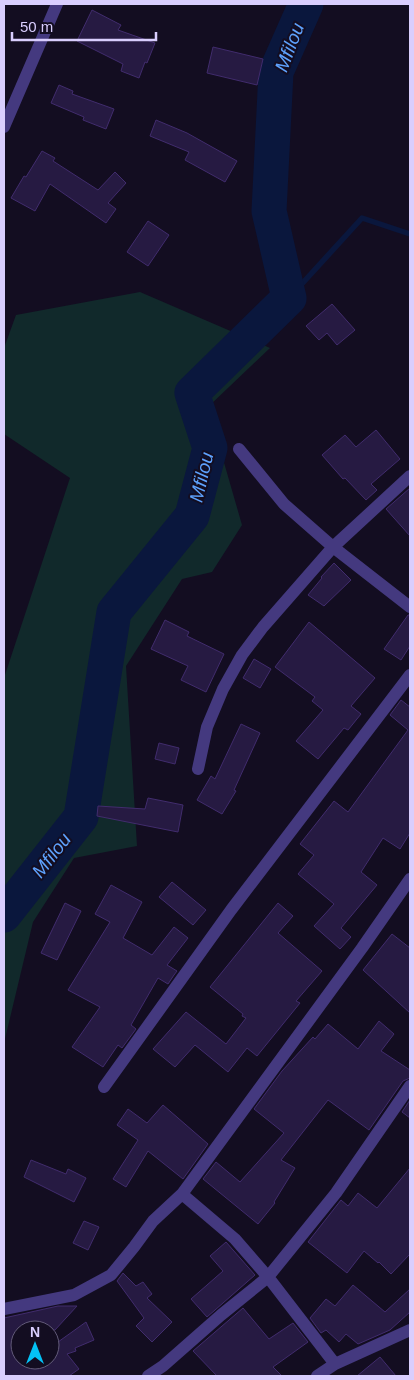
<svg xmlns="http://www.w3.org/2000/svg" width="414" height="1380" viewBox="0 0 414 1380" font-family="Arial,sans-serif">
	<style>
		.green { fill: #11292b }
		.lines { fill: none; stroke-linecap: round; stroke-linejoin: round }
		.stream { stroke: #0a173d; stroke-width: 5.5 }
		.river { stroke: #0a173d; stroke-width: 35 }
		.building { fill: #261a42; stroke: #412c6d }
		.minor { stroke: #44397f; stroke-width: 12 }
		.labels { text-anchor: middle; stroke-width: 4; stroke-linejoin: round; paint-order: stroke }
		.water-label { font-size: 19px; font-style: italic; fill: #5ea1fc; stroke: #130d21 }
	</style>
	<rect width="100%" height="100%" fill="#130d21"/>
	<!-- green -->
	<path class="green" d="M140,292L270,348L208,407L242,525L212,572L182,579L126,666L137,846L74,858L33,922L4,1043V678L70,478L4,434V348L16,315Z"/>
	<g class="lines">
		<!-- stream -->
		<path class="stream" d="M289,298L362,218L410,234"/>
		<!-- river -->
		<path class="river" d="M4,915L81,817L114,612L192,516L210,448L192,393L289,298L269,211L276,72L306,4"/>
	</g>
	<!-- building -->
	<path class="building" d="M92,10L121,25L118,30L155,43L147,63L145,62L139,78L121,71L123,64L77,41Z
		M213,47L263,59L257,85L207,73Z
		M59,85L73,91L72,94L114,109L106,129L83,120L84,117L51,103Z
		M156,120L187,133L237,161L225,182L185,160L189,152L150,136Z
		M42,151L55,158L53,161L98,190L115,172L126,183L108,203L116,209L106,223L50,184L35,211L11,198L24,176L26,177Z
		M148,221L169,235L148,266L127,252Z
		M332,304L355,330L337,345L327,333L319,340L306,326Z
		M376,430L400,459L371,484L377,490L366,500L345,478L343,479L322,455L345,435L356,447Z
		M410,488V536L386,509Z
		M334,563L351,580L324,606L308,595L322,578L321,577Z
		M408,615H410V646L401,660L384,649Z
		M165,620L189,632L187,636L224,654L206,692L181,680L188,666L151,649Z
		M309,622L375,678L351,706L361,714L348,730L344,728L318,759L296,741L323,710L312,701L315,697L275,667Z
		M254,659L271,669L260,688L243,678Z
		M401,700L410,707V833L400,849L383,838L361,872L377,885L341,928L351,937L340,949L314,926L334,904L298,874L314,855L300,844L334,801L348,812L408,730L390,715Z
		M241,724L260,733L234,790L236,791L222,814L197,800L211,776L215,779Z
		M159,743L179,748L175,764L155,759Z
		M148,798L183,805L178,832L97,816L98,806L145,809Z
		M172,882L206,910L193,925L159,897Z
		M111,885L142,902L123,938L152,955L174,927L188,938L167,965L177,971L174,975L168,984L158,978L131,1025L136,1029L122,1048L118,1045L103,1067L72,1047L100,1007L68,990L110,922L95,914Z
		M65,903L81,911L57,960L41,953Z
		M278,903L293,916L278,933L322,971L296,1001L300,1003L257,1056L247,1048L228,1072L195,1045L175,1067L153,1049L186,1012L226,1044L246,1018L242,1016L243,1014L210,987Z
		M392,934L410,948V1013L363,970Z
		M379,1021L394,1034L381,1051L410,1070V1078L403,1081L369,1130L328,1100L281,1160L295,1168L274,1202L275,1203L258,1224L203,1179L216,1162L240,1182L284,1133L254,1109L282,1071L313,1037L315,1039L328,1024L358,1049Z
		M410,1100V1118L402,1112Z
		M163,1105L208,1144L183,1179L148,1151L126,1187L113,1179L138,1140L117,1125L128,1109L147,1123Z
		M31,1160L66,1174L68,1169L86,1178L74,1202L24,1177Z
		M410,1168V1254L391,1274L379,1262L378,1263L364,1251L347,1273L308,1242L341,1200L348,1206L358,1193L377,1208Z
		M84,1221L99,1227L88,1250L73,1243Z
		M226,1242L255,1275L207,1317L191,1299L223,1271L210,1256Z
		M123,1273L136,1286L143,1282L152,1294L147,1298L172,1322L152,1342L136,1326L144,1318L117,1281Z
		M353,1285L385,1312L410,1289V1312L390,1330L358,1344L346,1334L339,1342L326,1330L321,1333L310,1318L326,1299L335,1306Z
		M58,1306H77L55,1330H20V1360H50V1332L58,1342L86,1322L94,1340L75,1348L76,1351L67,1354L79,1369L69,1376H4V1318Z
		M243,1308L269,1339L293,1323L308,1342L273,1367L282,1376H217L193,1351Z
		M380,1357L396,1376H357Z"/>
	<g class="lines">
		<!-- minor -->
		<path class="minor" d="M4,127L57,4
			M239,449L284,504L333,547L410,607
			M198,769L207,727L223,689L242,655L263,627L333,547L410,476
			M104,1087L231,910L410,675
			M182,1194L235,1239L268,1277L335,1364
			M4,1309L74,1295L111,1275L134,1247L153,1221L182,1194L362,948L410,879
			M148,1376L163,1366L221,1315L268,1277L336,1193L410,1086
			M317,1376L335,1364L410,1330"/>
	</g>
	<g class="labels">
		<!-- water labels -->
		<g class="water-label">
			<text transform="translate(289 47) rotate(-69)" y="7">Mfilou</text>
			<text transform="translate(201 477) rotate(-77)" y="7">Mfilou</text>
			<text transform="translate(51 855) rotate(-52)" y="7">Mfilou</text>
		</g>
	</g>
	<!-- border -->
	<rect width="414" height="1380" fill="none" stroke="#d9cefe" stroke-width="10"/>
	<!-- north arrow -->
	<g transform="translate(35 1345)"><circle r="24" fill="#130d21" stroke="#625a79"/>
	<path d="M0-4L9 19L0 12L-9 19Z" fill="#04c1f5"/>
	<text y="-8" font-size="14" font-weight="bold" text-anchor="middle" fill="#d9cefe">N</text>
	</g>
	<!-- scale -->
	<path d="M12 32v8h144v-8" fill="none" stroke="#d9cefe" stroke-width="2.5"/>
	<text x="20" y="32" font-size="15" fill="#d9cefe" stroke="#130d21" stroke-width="4" paint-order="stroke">50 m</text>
</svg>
